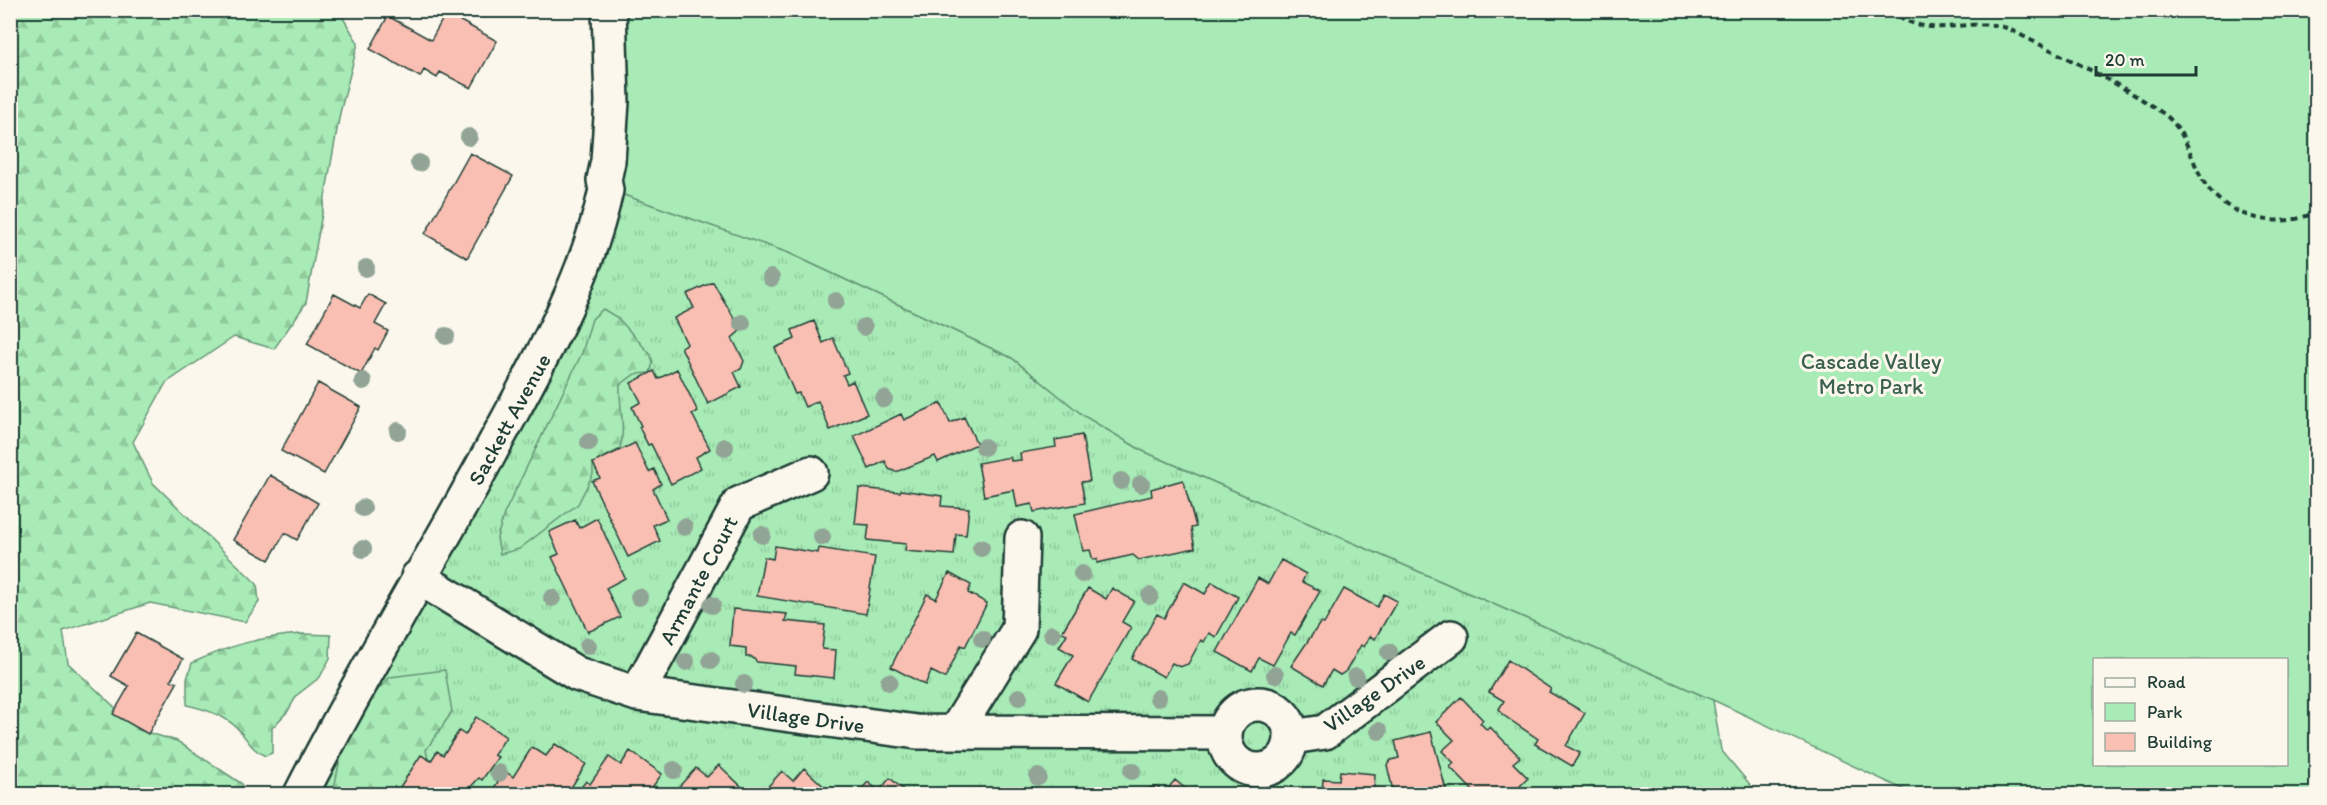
<svg xmlns="http://www.w3.org/2000/svg" width="2327" height="805" viewBox="0 0 2327 805" font-family="Itim,sans-serif">
	<style>
		.grass { fill: url(#grass-tufts); stroke: #649475; stroke-width: 1.5 }
		.forest { fill: url(#forest-firs); stroke: #649475; stroke-width: 1.5 }
		.park { fill: #a8ebb6; stroke: #649475; stroke-width: 1.5; fill-rule: evenodd }
		.building { fill: #f9bfb3; stroke: #1f3d34; stroke-width: 1.5 }
		.lines { fill: none; stroke-linecap: round; stroke-linejoin: round }
		.minor-casing { stroke: #1f3d34; stroke-width: 38 }
		.path { stroke: #1f3d34; stroke-width: 4; stroke-dasharray: 6 4.5; stroke-linecap: butt }
		.minor { stroke: #fbf7ec; stroke-width: 33 }
		.tree { fill: #91a495 }
		.labels { text-anchor: middle; stroke-width: 6; stroke-linejoin: round; paint-order: stroke }
		.park-label { font-size: 22px; fill: #3a604e; stroke: #fbf7ec }
		.street-label { font-size: 22px; fill: #1f3d34; stroke: #fbf7ec }
	</style>
	<defs>
		<pattern id="grass-tufts" width="24" height="20" patternUnits="userSpaceOnUse" patternTransform="scale(1.5)"><rect width="24" height="20" fill="#a8ebb6"/><path d="M3 7l-1-3M5 7V3M7 7l1-3M15 17l-1-3M17 17v-4M19 17l1-3" fill="none" stroke="#90ca9d"/></pattern>
		<pattern id="forest-firs" width="22" height="20" patternUnits="userSpaceOnUse" patternTransform="scale(1.5)"><rect width="22" height="20" fill="#a8ebb6"/><path d="M5 1l3.5 6h-7zM16 11l3.5 6h-7z" fill="#90ca9d"/></pattern>
	</defs>
	<rect width="100%" height="100%" fill="#fbf7ec"/>
	<filter id="ink" filterUnits="userSpaceOnUse"><feTurbulence type="fractalNoise" baseFrequency=".0167" numOctaves="2"/><feDisplacementMap in="SourceGraphic" scale="12" xChannelSelector="R" yChannelSelector="G"/><feConvolveMatrix kernelMatrix="1 2 1 2 8 2 1 2 1" color-interpolation-filters="sRGB"/></filter>
	<g filter="url(#ink)">
		<!-- grass -->
		<path class="grass" d="M607,189L789,253L1012,358L1084,416L1143,451L1713,700L1721,750L1758,794H301L399,609Z"/>
		<!-- forest -->
		<path class="forest" d="M10,11H339L358,43L340,113L306,303L274,349L234,337L166,383L133,442L153,483L257,584L259,602L245,622L150,603L63,631L68,663L139,730L177,741L242,784L241,794H11Z
			M603,309L618,318L651,355L653,363L650,373L635,374L620,385C619,408 626,427 620,449L593,463V474L578,504L519,549L500,554L497,538L504,514L582,353L592,319Z
			M302,634L331,635L330,658L320,677L297,695L288,711L272,728V753L265,756C248,746 250,742 238,729C225,715 205,709 187,705V679L192,663C231,645 259,637 302,634Z
			M445,670L452,712L426,750L436,794H333L347,723L390,677Z"/>
		<!-- park -->
		<path class="park" d="M609,11H2316V794H1913L1713,700L1143,451L1084,416L1012,358L789,253L607,189ZM2094,660H2286V764H2094Z"/>
		<!-- building -->
		<path class="building" d="M446,13L497,41L471,88L440,72L437,78L424,70L420,77L370,49L388,16L431,40Z
			M470,153L513,176L467,258L425,234Z
			M713,282L741,330L732,338L744,361L741,369L734,372L741,387L708,404L681,347L687,344L674,318L694,308L687,294Z
			M334,294L360,308L368,294L386,304L375,324L388,331L378,350L375,348L361,374L307,344Z
			M814,321L823,343L833,338L848,373L843,375L847,384L853,381L867,414L830,430L818,401L805,407L799,393L795,394L775,348L795,339L792,330Z
			M677,369L698,412L692,414L710,449L696,457L701,468L671,484L651,444L648,445L639,427L641,426L632,407L641,402L631,383L654,371L658,379Z
			M318,383L361,407L324,474L281,451Z
			M941,403L950,423L964,417L977,444L938,462L935,456L896,472L889,469L885,461L869,469L854,436L901,414L904,420Z
			M1082,435L1090,481L1081,482L1085,503L1034,512L1032,504L1017,507L1014,490L984,496L978,463L1010,457L1011,461L1021,460L1020,453L1056,447L1055,440Z
			M635,443L649,472L654,469L661,484L653,489L667,519L653,525L660,541L628,557L592,481L600,478L593,463Z
			M270,475L318,503L297,540L285,533L269,560L233,540Z
			M1183,480L1196,527L1191,528L1195,548L1139,560L1133,555L1097,563V559L1093,560L1090,550L1083,551L1075,514L1152,496L1151,489Z
			M859,488L900,492L901,490L942,496L941,506L969,508L966,535L956,534L954,555L905,551L906,544L867,540L869,525L855,524Z
			M597,518L625,578L606,588L620,617L588,632L552,557L559,554L549,532L575,520L579,528Z
			M775,546L818,553L819,548L875,557L866,614L757,596L764,557L773,559Z
			M1281,560L1306,574L1302,582L1320,591L1295,635L1291,633L1273,665L1259,658L1252,671L1217,652L1258,578L1268,584Z
			M949,573L971,585L968,593L987,603L965,647L961,645L945,678L931,671L925,685L891,667L927,594L936,599Z
			M1184,582L1205,594L1212,582L1238,597L1216,637L1209,633L1204,642L1201,640L1188,664L1180,667L1172,663L1164,677L1132,659L1157,614L1164,618Z
			M1088,588L1106,599L1112,588L1134,601L1122,622L1131,627L1088,702L1056,683L1073,655L1059,647L1067,634L1062,632Z
			M1344,589L1377,607L1384,594L1397,601L1375,639L1370,636L1364,647L1361,645L1346,671L1340,675L1332,670L1323,685L1291,666L1320,623L1324,624Z
			M733,609L787,614L785,621L825,625L822,649L836,650L834,678L795,674L796,666L757,662L752,657H746V648L730,646Z
			M136,633L183,659L171,680L177,683L148,734L113,714L129,686L111,676Z
			M1508,660L1551,689L1549,692L1585,713L1566,746L1580,753L1572,766L1535,744L1538,739L1503,715L1499,709L1504,701L1489,692Z
			M1461,697L1483,720L1480,723L1487,730L1490,727L1520,757L1513,763L1528,778L1512,794H1503L1500,791L1496,794H1476L1450,767L1454,763L1442,751L1454,740L1436,722Z
			M476,717L506,737L494,755L498,757L482,780L479,778L464,794L396,793L421,755L431,761L437,751L443,755L459,731L465,735Z
			M1431,732L1447,794H1390L1389,792L1393,791L1387,765L1391,760L1399,758L1395,741Z
			M10,744H15L11,787H10Z
			M555,744L586,764L567,794H490L505,771L513,777L532,747L546,756Z
			M630,751L662,774L647,794H576L586,781L590,784L609,757L621,765Z
			M719,765L747,792L744,794H664L670,788L674,792L696,768L707,777Z
			M804,768L832,794H761L782,771L793,781Z
			M1340,771L1375,774L1374,794H1322L1323,779L1339,780Z
			M890,778L908,794H857L868,782L879,791Z
			M1175,780L1192,794H1143L1149,788L1157,787L1164,793Z"/>
		<g class="lines">
			<!-- minor casing -->
			<g class="minor-casing">
				<path id="minor" d="M418,577L577,674L637,694L917,732L1225,733
					M637,694L739,504L811,473
					M1225 737a33 33 0 1 1 66 0a33 33 0 1 1-66 0Z
					M955,732L1019,629L1022,538
					M1292,737L1325,732L1451,637
					M301,794C363,672 435,555 500,434C543,355 587,278 606,190L604,180L608,161L612,102L609,10"/>
			</g>
			<!-- path -->
			<path class="path" d="M1890,10C1932,44 1964,15 2007,28C2060,55 2115,80 2164,114C2187,131 2191,162 2205,184C2228,219 2281,230 2316,212"/>
			<!-- minor -->
			<use href="#minor" class="minor"/>
		</g>
		<!-- trees -->
		<g class="tree">
			<circle cx="469" cy="137" r="9"/>
			<circle cx="419" cy="163" r="9"/>
			<circle cx="366" cy="268" r="9"/>
			<circle cx="771" cy="278" r="9"/>
			<circle cx="836" cy="301" r="9"/>
			<circle cx="742" cy="323" r="9"/>
			<circle cx="864" cy="327" r="9"/>
			<circle cx="446" cy="336" r="9"/>
			<circle cx="363" cy="381" r="9"/>
			<circle cx="884" cy="399" r="9"/>
			<circle cx="398" cy="431" r="9"/>
			<circle cx="589" cy="442" r="9"/>
			<circle cx="725" cy="447" r="9"/>
			<circle cx="984" cy="447" r="9"/>
			<circle cx="1121" cy="481" r="9"/>
			<circle cx="1141" cy="484" r="9"/>
			<circle cx="363" cy="508" r="9"/>
			<circle cx="684" cy="527" r="9"/>
			<circle cx="762" cy="535" r="9"/>
			<circle cx="822" cy="537" r="9"/>
			<circle cx="981" cy="548" r="9"/>
			<circle cx="363" cy="549" r="9"/>
			<circle cx="1082" cy="574" r="9"/>
			<circle cx="1150" cy="596" r="9"/>
			<circle cx="639" cy="597" r="9"/>
			<circle cx="552" cy="598" r="9"/>
			<circle cx="712" cy="605" r="9"/>
			<circle cx="1052" cy="634" r="9"/>
			<circle cx="982" cy="639" r="9"/>
			<circle cx="588" cy="646" r="9"/>
			<circle cx="1389" cy="652" r="9"/>
			<circle cx="711" cy="660" r="9"/>
			<circle cx="686" cy="662" r="9"/>
			<circle cx="1275" cy="675" r="9"/>
			<circle cx="1356" cy="677" r="9"/>
			<circle cx="889" cy="682" r="9"/>
			<circle cx="744" cy="684" r="9"/>
			<circle cx="1019" cy="697" r="9"/>
			<circle cx="1158" cy="698" r="9"/>
			<circle cx="1379" cy="731" r="9"/>
			<circle cx="674" cy="770" r="9"/>
			<circle cx="1132" cy="771" r="9"/>
			<circle cx="499" cy="773" r="9"/>
			<circle cx="1038" cy="777" r="9"/>
		</g>
	</g>
	<g class="labels">
		<!-- park labels -->
		<g class="park-label">
			<text x="1871" y="369">Cascade Valley<tspan x="1871" dy="25">Metro Park</tspan></text>
		</g>
		<!-- street labels -->
		<g class="street-label">
			<text transform="translate(509 419) rotate(-61)" y="8">Sackett Avenue</text>
			<text transform="translate(698 580) rotate(-62)" y="8">Armante Court</text>
			<text transform="translate(1374 693) rotate(-35)" y="8">Village Drive</text>
			<text transform="translate(806 717) rotate(8)" y="8">Village Drive</text>
		</g>
	</g>
	<!-- margin -->
	<rect width="2327" height="805" fill="none" stroke="#fbf7ec" stroke-width="36"/>
	<rect x="18" y="18" width="2291" height="769" fill="none" stroke="#1f3d34" stroke-width="2" filter="url(#ink)"/>
	<!-- legend -->
	<rect x="2093" y="658" width="195" height="108" fill="#fbf7ec" stroke="#a3ada2" stroke-width="1.5"/>
	<rect x="2105" y="678" width="30" height="9" fill="#fbf7ec" stroke="#a3ada2" stroke-width="1.5"/>
	<text x="2147" y="688" font-size="18" fill="#1f3d34">Road</text>
	<rect x="2105" y="703" width="30" height="18" fill="#a8ebb6" stroke="#a3ada2" stroke-width="1.5"/>
	<text x="2147" y="718" font-size="18" fill="#1f3d34">Park</text>
	<rect x="2105" y="733" width="30" height="18" fill="#f9bfb3" stroke="#a3ada2" stroke-width="1.5"/>
	<text x="2147" y="748" font-size="18" fill="#1f3d34">Building</text>
	<!-- scale -->
	<path d="M2096 66v9h100v-9" fill="none" stroke="#1f3d34" stroke-width="3"/>
	<text x="2105" y="66" font-size="18" fill="#1f3d34" stroke="#fbf7ec" stroke-width="4.5" paint-order="stroke">20 m</text>
</svg>
